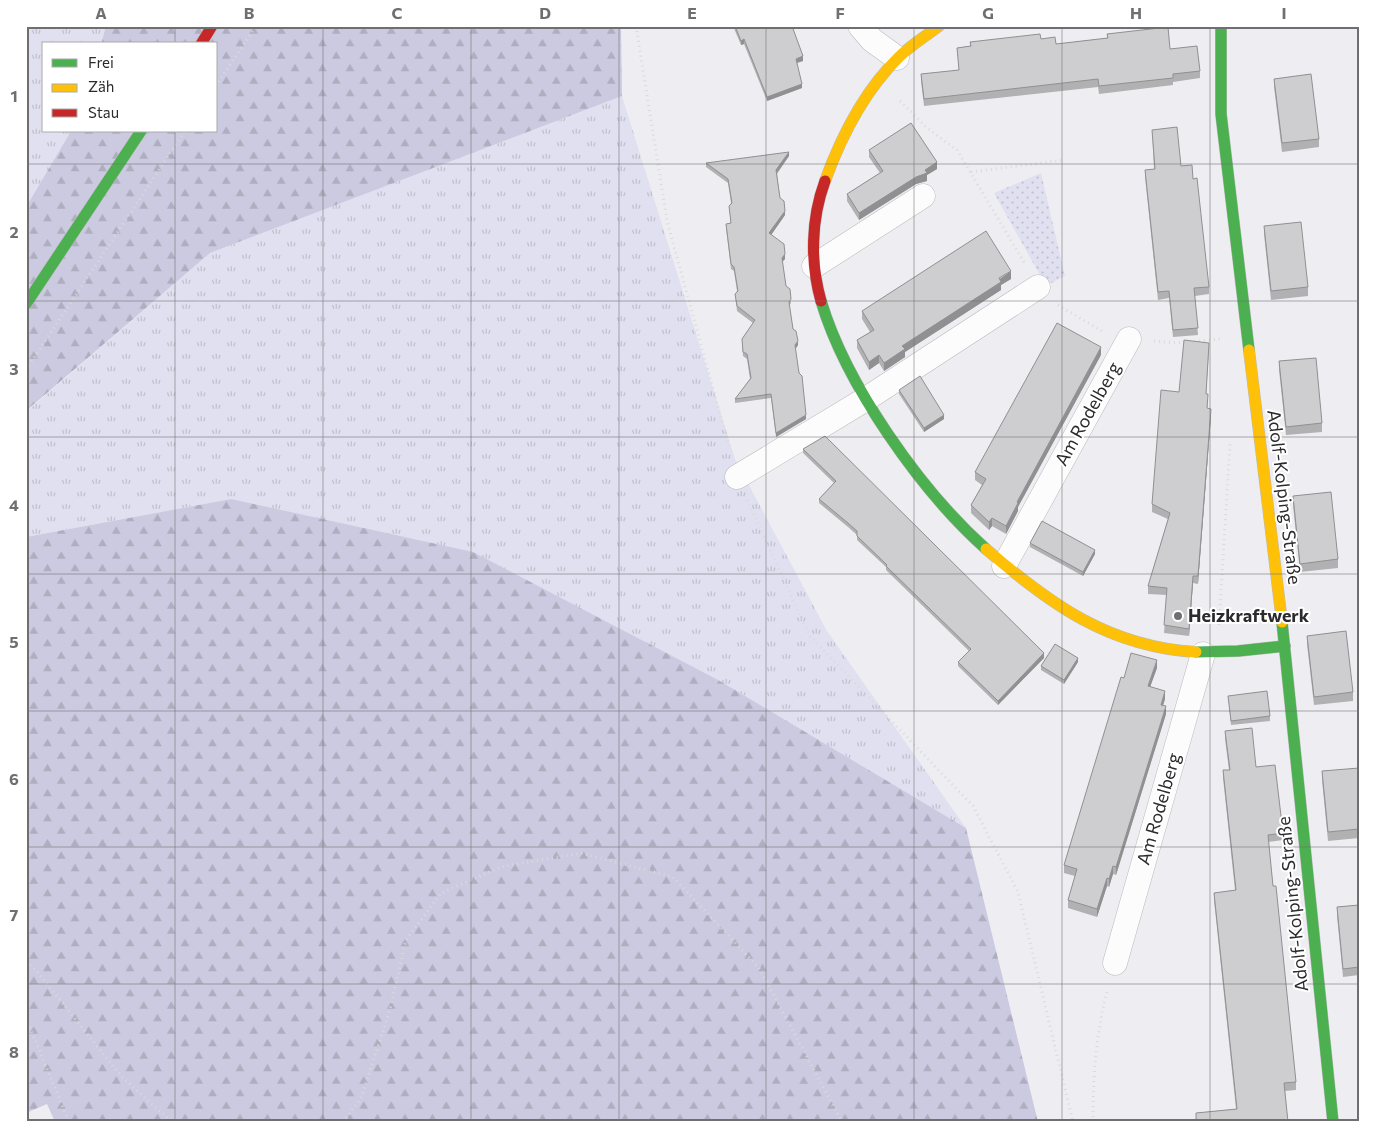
<svg xmlns="http://www.w3.org/2000/svg" width="1385" height="1148" viewBox="0 0 1385 1148" font-family="Commissioner,sans-serif">
	<style>
		.grass { fill: url(#grass-tufts) }
		.forest { fill: url(#forest-firs) }
		.park { fill: url(#park-dots) }
		.lines { fill: none; stroke-linecap: round; stroke-linejoin: round }
		.street-casing { stroke: #bbbbbe; stroke-width: 25 }
		.fast-casing { stroke: #bbbbbe; stroke-width: 12 }
		.slow-casing { stroke: #bbbbbe; stroke-width: 12 }
		.jam-casing { stroke: #bbbbbe; stroke-width: 12 }
		.path { stroke: #dadadc; stroke-width: 3; stroke-dasharray: 1 4; stroke-linecap: butt }
		.street { stroke: #fcfcfd; stroke-width: 24 }
		.fast { stroke: #4caf50; stroke-width: 11 }
		.slow { stroke: #ffc107; stroke-width: 11 }
		.jam { stroke: #c62828; stroke-width: 11 }
		.wall { fill: #b1b1b4 }
		.shaded-wall { fill: #909092 }
		.building { fill: #ceced1; stroke: #909092 }
		.grid { fill: none; stroke: #6f6f72; stroke-width: 1; stroke-opacity: 0.55 }
		.poi-dot { fill: #6f6f72; stroke: #fff; stroke-width: 2 }
		.labels { text-anchor: middle; stroke-width: 4; stroke-linejoin: round; paint-order: stroke }
		.street-label { font-size: 18px; fill: #2b2b2d; stroke: #fff }
		.poi-label { font-size: 18px; font-weight: bold; fill: #2b2b2d; stroke: #fff; text-anchor: start }
		.neatline { fill: none; stroke: #6f6f72; stroke-width: 2 }
		.grid-label { font-size: 16px; text-anchor: middle; font-weight: bold; fill: #6f6f72 }
	</style>
	<defs>
		<pattern id="grass-tufts" width="24" height="20" patternUnits="userSpaceOnUse" patternTransform="scale(1.25)"><rect width="24" height="20" fill="#e0e0f0"/><path d="M3 7l-1-3M5 7V3M7 7l1-3M15 17l-1-3M17 17v-4M19 17l1-3" fill="none" stroke="#c0c0ce"/></pattern>
		<pattern id="forest-firs" width="22" height="20" patternUnits="userSpaceOnUse" patternTransform="scale(1.25)"><rect width="22" height="20" fill="#cbcae0"/><path d="M5 1l3.5 6h-7zM16 11l3.5 6h-7z" fill="#aeaec0"/></pattern>
		<pattern id="park-dots" width="8" height="8" patternUnits="userSpaceOnUse" patternTransform="scale(1.25)"><rect width="8" height="8" fill="#e0e0f0"/><path d="M2 2h.1M6 6h.1" fill="none" stroke="#c0c0ce" stroke-width="1.8" stroke-linecap="round"/></pattern>
	</defs>
	<rect width="100%" height="100%" fill="#eeeef2"/>
	<!-- grass -->
	<path class="grass" d="M26,26H106L101,44H44V131H71L26,207Z
		M622,96L735,459L827,631L966,828L720,681L231,499L26,537V412L210,253Z"/>
	<!-- forest -->
	<path class="forest" d="M106,26H621L622,96L210,253L26,411V207L71,131H216V44H101Z
		M231,499L473,552L720,681L966,828L1038,1122H55L47,1104L26,1113V537Z"/>
	<!-- park -->
	<path class="park" d="M1041,173L1065,276L1046,286L994,193Z"/>
	<g class="lines">
		<!-- street casing -->
		<g class="street-casing">
			<path id="street" d="M860,26L872,40L897,58
				M814,266L923,196
				M737,477L866,399L1038,287
				M1004,566L1129,339
				M1115,963L1203,654"/>
		</g>
		<!-- fast casing -->
		<g class="fast-casing">
			<path id="fast" d="M1221,26V114L1249,350
				M821,301C846,385 921,491 986,549
				M26,304L141,131
				M1282,622L1333,1122
				M1196,652L1238,651L1285,646"/>
		</g>
		<!-- slow casing -->
		<g class="slow-casing">
			<path id="slow" d="M825,181C841,137 865,90 899,57C911,45 926,36 939,26
				M1249,350L1282,622
				M986,549C1050,604 1109,647 1196,652"/>
		</g>
		<!-- jam casing -->
		<g class="jam-casing">
			<path id="jam" d="M201,44L212,26
				M821,301C810,262 811,219 825,181"/>
		</g>
		<!-- path -->
		<path class="path" d="M636,26L667,221L730,450
			M216,86L256,26
			M900,101L926,127L957,150L1025,264
			M971,172L1064,160
			M1058,305L1102,331
			M1154,341L1176,343L1220,339
			M26,370L185,131
			M747,500L809,635L973,806L1018,892L1073,1122
			M1219,625L1230,444
			M26,962L35,969L122,1077L172,1122
			M26,1018L69,1122
			M343,1122L361,1098L389,1013L406,940L441,893L501,867L581,853L673,877L759,968L842,1122
			M1093,1122C1093,1076 1096,1032 1108,988"/>
		<!-- street -->
		<use href="#street" class="street"/>
		<!-- fast -->
		<use href="#fast" class="fast"/>
		<!-- slow -->
		<use href="#slow" class="slow"/>
		<!-- jam -->
		<use href="#jam" class="jam"/>
	</g>
	<!-- wall -->
	<path class="wall" d="M733,26H792L803,61L797,63L802,88L767,101L744,44L741,45Z
		M1107,34L1170,49L1200,71V78L1173,82V85L1099,94L1098,87L924,106L921,81V74L959,70L957,48L970,46V42L1041,39L1056,44L1107,38Z
		M1274,79L1319,139V147L1282,152L1274,87Z
		M1152,130L1181,166L1193,179L1209,287V294L1195,296L1198,335L1173,337L1169,298L1158,300L1145,177V170L1154,169Z
		M869,150L937,169L927,175V181L916,184L859,220L847,201V194L880,173L869,157Z
		M789,156L777,174L780,198L785,215L771,235L785,259L782,262L786,286L791,303L789,306L793,329L798,345L795,349L806,419L776,437L771,398L735,403V399L750,379L747,359L743,356L742,339L753,323L737,311L735,294L737,291L734,271L731,269L726,228V224L731,223L729,206L731,203L728,183L706,167V163Z
		M1264,226L1308,287V296L1271,300L1264,234Z
		M1011,279L1001,285V290L905,352V357L884,371L879,363L869,370L857,348V340L870,332L862,319V311Z
		M1209,350L1206,394L1208,402L1207,408L1211,416L1198,584L1193,583L1189,636L1164,633L1167,595L1148,594V586L1168,519L1152,512V504L1179,392Z
		M1101,355L1018,507V511L1006,534L992,526L989,530L971,513V505L982,485L975,480V472Z
		M1279,361L1322,423V432L1286,435L1279,370Z
		M899,390L944,419L924,432L899,394Z
		M803,449L1044,658L998,705L958,666V662L969,651L886,570V567L857,540V535L848,527L819,503V499L834,483L803,453Z
		M1293,496L1338,559V568L1300,572L1293,505Z
		M1030,543L1095,554L1083,576L1030,547Z
		M1307,636L1353,692V701L1314,705L1307,644Z
		M1078,662L1064,684L1041,670V666Z
		M1157,668L1150,686L1165,699L1163,705L1166,714L1116,875L1113,874L1109,887L1107,886L1097,917L1068,908V900L1075,876L1064,873V865L1124,678Z
		M1228,696L1270,716V721L1231,725Z
		M1225,731L1256,767L1283,833V840L1268,842L1296,1082V1090L1285,1091L1288,1122H1196V1113L1236,1109L1214,900V893L1235,890L1223,778V770H1229L1225,739Z
		M1359,768V838L1328,841L1322,780V771Z
		M1359,905V975L1343,977L1337,916V907Z"/>
	<!-- shaded-wall -->
	<path class="shaded-wall" d="M744,39V44L741,45V41Z
		M803,56V61L796,63V59Z
		M802,84V88L767,101V97Z
		M789,152V156L776,174V170Z
		M937,162V169L927,175V181L916,184L859,220V213Z
		M785,211V215L769,238V233Z
		M785,254V259L782,262V258Z
		M1011,271V279L1001,285V290L905,352V357L884,371V363L902,346Z
		M798,341V345L795,350V345Z
		M1101,347V355L1018,507V511L1006,534V526L1017,502Z
		M879,355V363L869,370V362Z
		M1211,409V416L1198,584V576Z
		M806,415V419L776,437V433Z
		M944,415V419L924,432V428Z
		M992,518V526L989,530V522Z
		M1095,550V554L1083,576V572Z
		M1193,576V583L1189,636V629Z
		M1044,653V658L998,705V701Z
		M1078,658V662L1064,684V680Z
		M1157,660V668L1148,693V686Z
		M1165,691V699L1161,712V705Z
		M1166,706V714L1116,875V867Z
		M1113,866V874L1109,887V879Z
		M1107,878V886L1097,917V909Z"/>
	<!-- building -->
	<path class="building" d="M735,26H792L803,56L796,59L802,84L767,97L744,39L741,41Z
		M1168,27L1170,49L1197,46L1200,71L1173,74V78L1099,86L1098,79L924,99L921,74L959,70L957,48L971,46L970,42L1040,34L1041,39L1055,37L1056,44L1108,38L1107,34Z
		M1311,74L1319,139L1282,143L1274,79Z
		M911,123L937,162L925,170L927,173L916,177L859,213L847,194L883,171L869,150Z
		M1177,127L1181,166L1192,165L1193,179L1197,178L1209,287L1194,288L1198,328L1173,330L1169,291L1158,292L1145,170L1155,169L1152,130Z
		M789,152L776,170L780,198L784,201L785,211L769,233L784,244L785,254L782,258L786,286L790,289L791,299L789,302L793,329L796,331L798,341L795,345L799,373L802,376L806,415L776,433L771,394L735,399L751,378L747,354L743,352L742,339L755,320L737,306L735,294L738,291L734,267L731,264L726,224L731,223L729,206L732,203L728,179L706,163Z
		M1301,222L1308,287L1271,291L1264,226Z
		M986,231L1011,271L999,278L1001,282L902,346L905,349L884,363L879,355L869,362L857,340L874,330L862,311Z
		M1057,323L1101,347L1017,502L1018,503L1006,526L992,518L989,522L971,505L986,479L975,472Z
		M1184,340L1209,343L1206,394H1208L1207,408L1211,409L1198,576H1193L1189,629L1164,625L1167,588L1148,586L1170,513L1152,504L1161,390L1179,392Z
		M1316,358L1322,423L1286,427L1279,361Z
		M920,376L944,415L924,428L899,390Z
		M825,436L1044,653L998,701L958,662L971,649L886,566L887,565L857,536V531L848,523L819,499L836,481L803,449Z
		M1331,492L1338,559L1300,564L1293,496Z
		M1042,521L1095,550L1083,572L1030,543Z
		M1346,631L1353,692L1314,697L1307,636Z
		M1055,644L1078,658L1064,680L1041,666Z
		M1131,653L1157,660L1148,686L1165,691L1161,705L1166,706L1116,867L1113,866L1109,879L1107,878L1097,909L1068,900L1077,869L1064,865L1121,677L1124,678Z
		M1267,691L1270,716L1231,721L1228,696Z
		M1252,728L1256,767L1275,765L1283,833L1268,835L1273,886H1276L1296,1082L1284,1083L1288,1122H1196V1113L1237,1109L1214,893L1236,890L1223,770H1230L1225,731Z
		M1359,768V829L1328,832L1322,771Z
		M1359,905V967L1343,969L1337,907Z"/>
	<!-- grid -->
	<path class="grid" d="M175,26V44M323,26V1122M471,26V1122M619,26V1122M766,26V1122M914,26V1122M1062,26V1122M1210,26V1122M175,131V1122M26,164H1359M26,301H1359M26,437H1359M26,574H1359M26,711H1359M26,847H1359M26,984H1359"/>
	<!-- markers -->
	<circle class="poi-dot" cx="1178" cy="616" r="5"/>
	<g class="labels">
		<!-- street labels -->
		<g class="street-label">
			<text transform="translate(1088 414) rotate(-61)" y="6">Am Rodelberg</text>
			<text transform="translate(1284 497) rotate(83)" y="6">Adolf-Kolping-Straße</text>
			<text transform="translate(1159 809) rotate(-74)" y="6">Am Rodelberg</text>
			<text transform="translate(1293 904) rotate(-96)" y="6">Adolf-Kolping-Straße</text>
		</g>
		<!-- poi labels -->
		<g class="poi-label">
			<text x="1188" y="622">Heizkraftwerk</text>
		</g>
	</g>
	<!-- border -->
	<rect width="1385" height="1148" fill="none" stroke="#ffffff" stroke-width="55"/>
	<!-- legend -->
	<rect x="42" y="42" width="175" height="90" fill="#ffffff" stroke="#aaaaab"/>
	<rect x="52" y="59" width="25" height="8" fill="#4caf50" stroke="#aaaaab"/>
	<text x="88" y="68" font-size="15" fill="#2b2b2d">Frei</text>
	<rect x="52" y="84" width="25" height="8" fill="#ffc107" stroke="#aaaaab"/>
	<text x="88" y="92" font-size="15" fill="#2b2b2d">Zäh</text>
	<rect x="52" y="109" width="25" height="8" fill="#c62828" stroke="#aaaaab"/>
	<text x="88" y="118" font-size="15" fill="#2b2b2d">Stau</text>
	<rect x="28" y="28" width="1330" height="1092" class="neatline"/>
	<g class="grid-label">
		<text x="101" y="19">A</text>
		<text x="249" y="19">B</text>
		<text x="397" y="19">C</text>
		<text x="545" y="19">D</text>
		<text x="692" y="19">E</text>
		<text x="840" y="19">F</text>
		<text x="988" y="19">G</text>
		<text x="1136" y="19">H</text>
		<text x="1284" y="19">I</text>
		<text x="14" y="102">1</text>
		<text x="14" y="238">2</text>
		<text x="14" y="375">3</text>
		<text x="14" y="511">4</text>
		<text x="14" y="648">5</text>
		<text x="14" y="785">6</text>
		<text x="14" y="921">7</text>
		<text x="14" y="1058">8</text>
	</g>
</svg>
